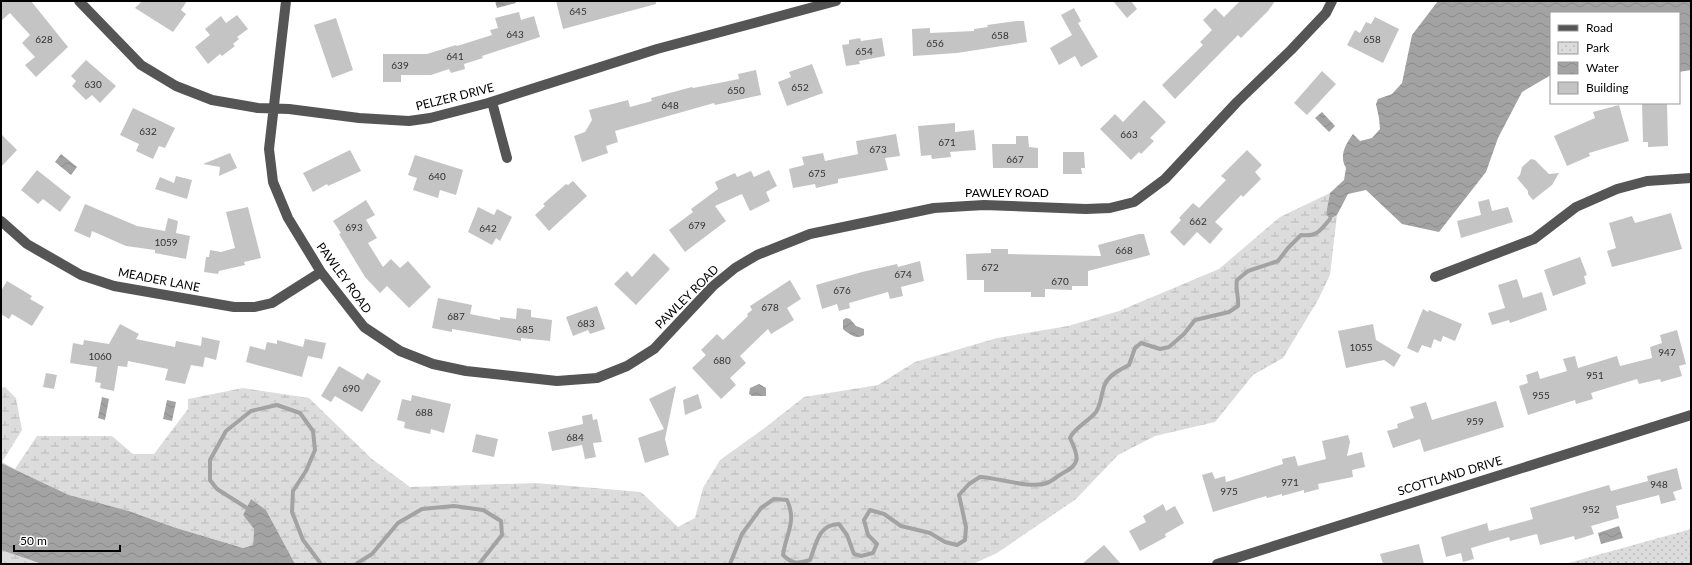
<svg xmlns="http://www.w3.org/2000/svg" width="1692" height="565" viewBox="0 0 1692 565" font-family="Lato,sans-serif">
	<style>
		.wetland { fill: url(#wetland-marsh) }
		.park { fill: url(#park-dots) }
		.water { fill: url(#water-waves) }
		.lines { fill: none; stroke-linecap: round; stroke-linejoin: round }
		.stream { stroke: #a3a3a3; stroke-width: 4 }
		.building { fill: #c4c4c4 }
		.minor { stroke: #555; stroke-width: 10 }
		.labels { text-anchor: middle; stroke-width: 3.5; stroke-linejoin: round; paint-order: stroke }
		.number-label { font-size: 10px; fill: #313131 }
		.street-label { font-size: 12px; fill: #000; stroke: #fff }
	</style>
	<defs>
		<pattern id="wetland-marsh" width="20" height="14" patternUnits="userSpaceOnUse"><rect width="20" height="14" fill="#dcdcdc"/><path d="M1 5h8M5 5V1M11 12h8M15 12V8" fill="none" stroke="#bbb"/></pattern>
		<pattern id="park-dots" width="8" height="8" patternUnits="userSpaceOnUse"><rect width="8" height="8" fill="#dcdcdc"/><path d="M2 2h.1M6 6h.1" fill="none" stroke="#bbb" stroke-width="1.8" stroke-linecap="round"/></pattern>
		<pattern id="water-waves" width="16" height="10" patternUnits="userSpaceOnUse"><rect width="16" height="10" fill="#a3a3a3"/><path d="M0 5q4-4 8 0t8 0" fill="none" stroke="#8b8b8b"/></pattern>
	</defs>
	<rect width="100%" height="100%" fill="#fff"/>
	<!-- wetland -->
	<path class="wetland" d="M1330,193L1326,214L1330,219L1337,215L1330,275L1318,300L1283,358L1253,375L1215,422L1155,436L1118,455L1076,499L997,553L973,564H295L266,510L251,499L243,515L254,529L253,545L243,548L173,527L129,511L69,495L1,463V388L5,387L16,398L22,430L2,462L15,469L37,436H112L133,454H154L188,409V399L243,388L309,398L372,459L410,487L536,483L641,492L678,527L695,518L703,488L720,460L766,427L804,397L878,385L915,362L997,338L1068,326L1119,311L1219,269L1280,217Z
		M1,550L42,564H1Z"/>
	<!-- park -->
	<path class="park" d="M1691,529V564H1565Z"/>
	<!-- water -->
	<path class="water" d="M495,1H515L516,3L497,8Z
		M1438,1H1691V70L1679,72V13H1551V75L1522,92L1498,138L1486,172L1439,232L1402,224L1366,190L1348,194L1337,215L1330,219L1326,214L1330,193L1344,180L1346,168C1339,156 1345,145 1353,134L1360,141L1372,138L1380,129L1379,118L1376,104L1378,99L1392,94L1402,83L1412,35Z
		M1322,112L1335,126L1329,132L1315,118Z
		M61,154L77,167L71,175L55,162Z
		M846,318L850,319L856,326L864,329V335C856,340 849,334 843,329V320Z
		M759,384L766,388V396H752L749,394L750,388Z
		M102,397L109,399L105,420L98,418Z
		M167,400L176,402L172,421L163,419Z
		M1,463L69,495L129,511L173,527L243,548L253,545L254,529L243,515L251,499L266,510L295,564H42L1,550Z
		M1619,526L1623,538L1601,544L1598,533Z"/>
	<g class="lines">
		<!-- stream -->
		<path class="stream" d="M247,508L217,489L210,480V460L226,431L251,411L277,405L300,413L313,431L315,450L306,471L293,491L292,512L303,540L321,564
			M356,564L372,554L398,523L422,509L454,506L483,510L501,521L502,535L479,564
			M730,564L742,534L761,508L774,499L787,500C797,522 786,533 783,555C792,564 798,564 810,560C817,542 818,525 839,524L847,535L854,554L861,556L873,553L877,544L868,535L864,520L870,510L884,514L901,526L930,533L945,542L957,545L965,540L966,527L959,495L969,484L980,477C999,478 1030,489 1047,483C1053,481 1057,476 1063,473C1082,464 1078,455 1070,438C1074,428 1088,422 1096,412C1102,403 1101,391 1106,382C1111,374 1121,369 1129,365L1135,348L1141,343L1160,349L1169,347L1184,334L1195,320L1229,312L1238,306C1239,296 1235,289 1237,280L1248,271L1278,261L1288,248L1301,235C1317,237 1320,231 1330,219"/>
	</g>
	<!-- building -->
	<path class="building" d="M1,1H31L68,47L36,77L25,65L35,57L22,43L30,35L10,13L1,21Z
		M142,1H187L181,10L186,14L173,32L135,8Z
		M556,1H656V4L563,29Z
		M1113,1H1131L1137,9L1127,18Z
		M1240,1H1275L1268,11L1241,38L1238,35L1175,99L1162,85L1203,45L1200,42L1212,30L1203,20L1215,8L1224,17Z
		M1074,8L1081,21L1078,23L1098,57L1081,67L1075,56L1059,65L1050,48L1072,35L1061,15Z
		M519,12L521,20L534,16L540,37L482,56L483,58L464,64L465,69L451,73L449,69L431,75H401V82H383V54H427L456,45L457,46L492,35L490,30L498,28L495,18Z
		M237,15L248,29L237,37L239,39L233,44L235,46L222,56L220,54L208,64L195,47L210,35L205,29L221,16L226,23Z
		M1375,17L1399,29L1383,63L1347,45L1355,30L1360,33L1366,22L1371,24Z
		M336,18L353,70L332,78L314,25Z
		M1016,21H1024L1027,42L957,53L913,56L912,29L930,28V33L974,31V29L988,27L987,25Z
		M860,38L861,41L882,38L885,56L859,61L860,64L846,66L842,45L849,44V40Z
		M86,60L116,86L100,103L92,95L86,100L72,86L76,81L71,76Z
		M812,64L823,93L787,106L778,82L791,77L789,72Z
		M756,70L761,95L715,105L714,103L615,131L618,142L606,146L608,153L582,162L574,136L585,132L592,120L589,110L628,100L630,107L652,101L651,98L692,87L693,88L739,79L738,74Z
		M1322,71L1336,84L1307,115L1294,103Z
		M1144,100L1166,122L1150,138L1154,141L1141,154L1139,152L1131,160L1100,129L1115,114L1123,122Z
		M1642,103H1667L1668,146L1648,147V142H1643Z
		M1619,105L1629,141L1589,153L1590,156L1567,166L1554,136L1595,118L1593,112Z
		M133,108L175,128L165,148L159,146L153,159L136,151L139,144L120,135Z
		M955,123V132L974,130L976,150L950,152L951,157L932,159L931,155L921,156L918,126Z
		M1,134L17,150L1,167Z
		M896,134L900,156L885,158L888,170L838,179V183L816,188L815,184L793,188L789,169L804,165L802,157L823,153L825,161L858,154L856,141Z
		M1016,136H1028L1029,147L1038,148V168H993L992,144H1016Z
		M350,150L361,171L328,186L327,184L313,192L303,173Z
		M1247,150L1262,165L1255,172L1261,179L1243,197L1241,195L1215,222L1223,229L1210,244L1197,232L1184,246L1170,232L1181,220L1179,218L1193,203L1199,208L1226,180L1221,176Z
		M1063,152H1084L1085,168H1081L1082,174H1063Z
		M230,153L237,168L219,176L220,167L203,164Z
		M415,155L463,170L456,195L440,190L438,198L413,190L417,178L408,175Z
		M1531,159L1535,160L1549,174L1559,173L1552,185L1533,200L1528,194V191L1517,178L1520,175L1522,167Z
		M37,170L71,197L60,212L43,199L38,204L21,190Z
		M769,170L777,186L766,192L770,201L750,211L742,194L715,206L726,221L685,252L669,230L693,212L691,209L718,189L715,182L735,173L737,177L751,171L754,177Z
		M176,176L192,180L187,199L155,189L160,177L174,183Z
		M573,181L587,196L549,231L535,215L545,206L543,204L566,184L568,185Z
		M1489,199L1492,211L1508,207L1513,222L1461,238L1457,221L1481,215L1478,202Z
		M366,200L375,215L366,220L377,238L368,243L383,267L391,259L400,268L408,261L431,287L409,308L387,286L380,293L365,277L339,234L341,233L333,221Z
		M85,204L137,226L165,231L168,218L178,221L176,233L190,236L186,259L155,253V250L126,246L92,231L90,238L74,231Z
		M248,207L261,258L244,262L245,265L219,271L218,274L204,272L206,257H209L210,250L221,252L235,248L226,212Z
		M478,207L494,215L497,209L512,217L500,241L496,238L492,245L468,232Z
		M1671,213L1682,249L1612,267L1607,251L1616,248L1609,223L1632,216L1635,223Z
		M1139,234H1144L1150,255L1088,271V286H1072V290L1045,289V297H1031V292H984V280H967L966,254L991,253V249H1008V254L1101,256L1098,245Z
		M654,253L670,269L636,305L614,284L627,271L632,277Z
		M1580,257L1587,275L1584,276L1586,284L1553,296L1544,270Z
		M920,261L924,281L901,287L903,296L890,299L888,292L849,303L850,308L839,311L837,304L822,309L816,285L862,272L897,264L898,267Z
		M1517,279L1523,298L1542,292L1547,310L1510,323L1509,320L1492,325L1488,313L1505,308L1498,285Z
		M790,280L801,299L787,308L794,320L771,334L768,329L740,356L746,363L730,378L736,385L721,399L692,368L706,355L701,350L717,334L723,340L748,316L747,314L752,310L750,306Z
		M7,281L32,296L30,299L44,307L32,326L12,314L9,319L1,314V291Z
		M438,298L472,305L470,314L500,320V317L516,319L517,308L531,310V317L552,320L550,341L521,338V341L452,329V332L432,328Z
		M597,306L605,329L590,334L588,330L573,336L566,317Z
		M1423,309L1428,312L1429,310L1462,324L1455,341L1443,336L1441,342L1434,339L1431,348L1422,345L1418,353L1407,348Z
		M120,324L139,334L136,339L175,347L176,341L201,346L202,337L220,341L216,360L205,357L203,367L191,365L185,384L165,380L168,369L128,361L127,367L118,366L114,391L100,388L101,383L95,382L97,367L70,363L73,343L83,345L84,340L109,344Z
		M1373,324L1376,340L1401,355L1394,367L1384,360L1346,368L1338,331Z
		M1677,330L1686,364L1679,366L1682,376L1661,382L1660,379L1639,384L1637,379L1591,393L1593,399L1576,404L1575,400L1528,415L1519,386L1528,383L1526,375L1538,371L1540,379L1567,371L1563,359L1575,356L1578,368L1617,356L1620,366L1652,358L1650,347L1662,343L1660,335Z
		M305,339L326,343L322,359L308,356L302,377L246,362L250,346L265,350L267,342L277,344V340L303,347Z
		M339,366L363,380L367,373L381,381L362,412L335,396L331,402L321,396Z
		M46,373L57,375L54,389L43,387Z
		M676,386L665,439L669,455L645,463L638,438L664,429L649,399Z
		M698,394L702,408L685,415L683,400Z
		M412,395L451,404L444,433L431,429L430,434L404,428L405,422L397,420L402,399L411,401Z
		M1496,401L1504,427L1424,452L1420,439L1393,448L1387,431L1398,428L1397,424L1414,418L1410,407L1426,402L1432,420Z
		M592,414L593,420L597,419L602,442L593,443L596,457L585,459L582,445L552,451L548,432L583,424L582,416Z
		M476,434L498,439L494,457L472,452Z
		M1348,435L1350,442L1347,456L1362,452L1365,467L1352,470L1353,477L1318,484L1319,489L1304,493V490L1282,496V494L1267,498L1266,496L1213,512L1202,475L1212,472L1215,479L1225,476L1226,482L1283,464L1282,459L1295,456L1298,466L1326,459L1322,441Z
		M1677,468L1682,489L1673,492L1676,500L1661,504L1659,495L1616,506L1619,518L1591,526L1594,534L1575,540L1574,536L1540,545L1537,534L1510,541L1509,537L1471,548L1474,559L1463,562L1461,553L1446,557L1441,537L1487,523L1489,531L1533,519L1530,508L1609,485L1611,491L1648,481L1647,476Z
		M1163,504L1166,511L1175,506L1184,523L1165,534L1166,537L1140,551L1129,531L1146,522L1143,516Z
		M1419,544L1424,564H1383L1380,554Z
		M1104,545L1121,564H1082Z"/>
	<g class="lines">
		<!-- minor -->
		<path class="minor" d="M79,1L141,65L176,86L212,100L258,108L289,109L359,118L409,121L430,118L488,103L657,49L836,1
			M286,1L269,149L273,182L288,218L321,272L364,327L400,351L433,364L466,371L557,381L597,378L627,366L654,349L713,286L735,268L757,255L810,234L934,208L984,205L1086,209L1110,208L1134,202L1165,179L1237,102L1291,50L1326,13L1332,1
			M492,102L507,158
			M1,221L27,244L81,275L114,286L234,307H255L272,303L321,272
			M1435,277L1534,239L1576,207L1617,189L1647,181L1691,178
			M1217,564L1691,415"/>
	</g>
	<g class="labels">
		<!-- number labels -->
		<g class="number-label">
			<text x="578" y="15">645</text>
			<text x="515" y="38">643</text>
			<text x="1000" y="39">658</text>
			<text x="44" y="43">628</text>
			<text x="1372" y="43">658</text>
			<text x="935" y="47">656</text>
			<text x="864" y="55">654</text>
			<text x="455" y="60">641</text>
			<text x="400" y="69">639</text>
			<text x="93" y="88">630</text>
			<text x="800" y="91">652</text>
			<text x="736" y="94">650</text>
			<text x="670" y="109">648</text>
			<text x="148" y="135">632</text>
			<text x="1129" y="138">663</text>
			<text x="947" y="146">671</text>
			<text x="878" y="153">673</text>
			<text x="1015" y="163">667</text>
			<text x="817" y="177">675</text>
			<text x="437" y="180">640</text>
			<text x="1198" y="225">662</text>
			<text x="697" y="229">679</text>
			<text x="354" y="231">693</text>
			<text x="488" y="232">642</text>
			<text x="166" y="246">1059</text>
			<text x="1124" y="254">668</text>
			<text x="990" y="271">672</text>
			<text x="903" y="278">674</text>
			<text x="1060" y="285">670</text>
			<text x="842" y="294">676</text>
			<text x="770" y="311">678</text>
			<text x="456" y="320">687</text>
			<text x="586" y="327">683</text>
			<text x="525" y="333">685</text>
			<text x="1361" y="351">1055</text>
			<text x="1667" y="356">947</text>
			<text x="100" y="360">1060</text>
			<text x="722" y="364">680</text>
			<text x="1595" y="379">951</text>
			<text x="351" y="392">690</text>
			<text x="1541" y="399">955</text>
			<text x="424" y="416">688</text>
			<text x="1475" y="425">959</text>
			<text x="575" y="441">684</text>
			<text x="1290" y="486">971</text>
			<text x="1659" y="488">948</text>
			<text x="1229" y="495">975</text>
			<text x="1591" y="513">952</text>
		</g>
		<!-- street labels -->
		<g class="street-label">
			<text transform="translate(455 97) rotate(-14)" y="4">PELZER DRIVE</text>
			<text x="1007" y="197">PAWLEY ROAD</text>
			<text transform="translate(344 278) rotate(54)" y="4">PAWLEY ROAD</text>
			<text transform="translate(159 280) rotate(11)" y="4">MEADER LANE</text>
			<text transform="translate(687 297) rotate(-45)" y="4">PAWLEY ROAD</text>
			<text transform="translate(1450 476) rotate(-17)" y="4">SCOTTLAND DRIVE</text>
		</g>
	</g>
	<!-- border -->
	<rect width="1692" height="565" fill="none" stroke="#000000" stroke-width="4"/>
	<!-- legend -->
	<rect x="1550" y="12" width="130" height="92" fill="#ffffff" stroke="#999999"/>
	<rect x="1558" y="25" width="20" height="6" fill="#555555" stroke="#999999"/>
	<text x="1586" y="32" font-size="12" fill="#000000">Road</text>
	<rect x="1558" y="42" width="20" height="12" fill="url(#park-dots)" stroke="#999999"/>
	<text x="1586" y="52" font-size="12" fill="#000000">Park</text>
	<rect x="1558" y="62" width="20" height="12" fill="url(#water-waves)" stroke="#999999"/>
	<text x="1586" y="72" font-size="12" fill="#000000">Water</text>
	<rect x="1558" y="82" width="20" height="12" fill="#c4c4c4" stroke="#999999"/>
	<text x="1586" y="92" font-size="12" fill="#000000">Building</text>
	<!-- scale -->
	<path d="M14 545v6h106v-6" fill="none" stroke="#000000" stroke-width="2"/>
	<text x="20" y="545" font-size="12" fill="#000000" stroke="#ffffff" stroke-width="3" paint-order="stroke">50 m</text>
</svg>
